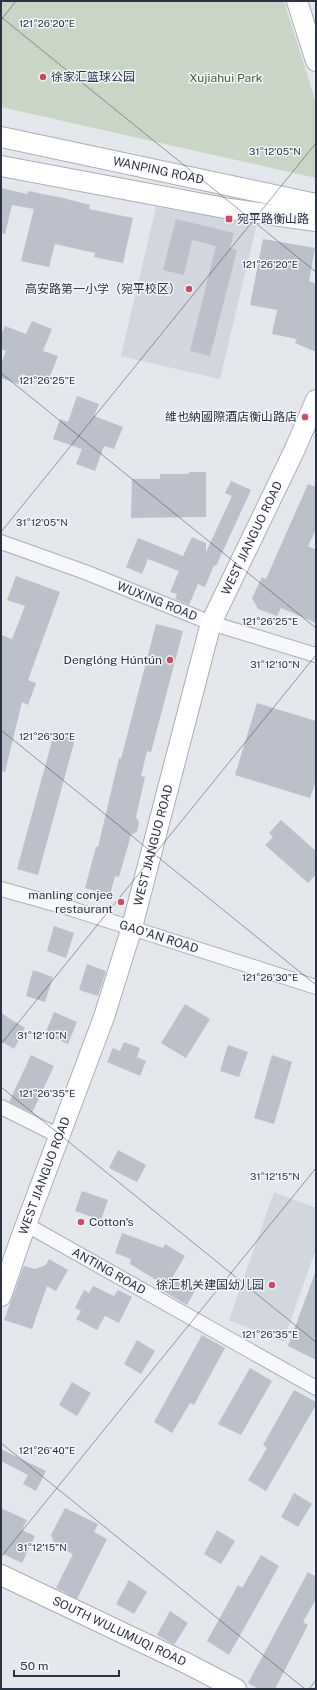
<svg xmlns="http://www.w3.org/2000/svg" width="317" height="1690" viewBox="0 0 317 1690" font-family="'Public Sans','Noto Sans SC',sans-serif">
	<style>
		.built { fill: #d2d6de }
		.green { fill: #c9d6c5 }
		.building { fill: #bbc0ca }
		.lines { fill: none; stroke-linecap: round; stroke-linejoin: round }
		.street-casing { stroke: #a9aeb7; stroke-width: 16 }
		.secondary-casing { stroke: #a9aeb7; stroke-width: 22 }
		.street { stroke: #f7f8fa; stroke-width: 14 }
		.secondary { stroke: #fff; stroke-width: 20 }
		.ticks { fill: none; stroke: #2b3445; stroke-width: 1; stroke-opacity: 0.45 }
		.poi-dot { fill: #d1495b; stroke: #f4f6f9; stroke-width: 1.5 }
		.labels { text-anchor: middle; stroke-width: 3; stroke-linejoin: round; paint-order: stroke }
		.poi-label { font-size: 12px; fill: #2b3445; stroke: #f4f6f9; text-anchor: end }
		.park-label { font-size: 12px; fill: #3f6138; stroke: #f4f6f9 }
		.street-label { font-size: 12px; fill: #2b3445; stroke: #f4f6f9 }
		.ticks-label { font-size: 10px; text-anchor: middle; fill: #2b3445; stroke: #f4f6f9; stroke-width: 3; stroke-linejoin: round; paint-order: stroke }
	</style>
	<rect width="100%" height="100%" fill="#e4e7ec"/>
	<!-- built -->
	<path class="built" d="M156,207L257,223L220,379L121,356Z
		M274,1192L316,1208V1249L283,1342L229,1320Z"/>
	<!-- green -->
	<path class="green" d="M1,1H284L316,103V178L1,107Z"/>
	<!-- building -->
	<path class="building" d="M1,188L27,194L28,191L63,198L90,205L89,209L133,218L123,263L94,257L95,253L55,244L49,267L21,261L34,209L12,205L5,234L1,233Z
		M176,219L234,233L230,248L237,250L210,356L190,351L216,246L192,240L184,275L163,270Z
		M263,239L315,248L309,281L316,284V352L295,343L297,339L272,334L277,310L250,305Z
		M32,321L52,329L43,351L58,356L47,384L22,374L18,384L1,378V364L6,351L1,349V335L5,326L26,334Z
		M77,396L99,404L94,416L123,427L114,449L104,446L95,471L76,464L82,449L53,439L60,419L68,422Z
		M189,472H206V517L131,518L132,479H160V474H189Z
		M231,481L251,490L216,566L214,565L205,587L198,584L189,605L175,599L177,594L170,592L179,571L148,559L142,574L126,567L138,538L183,556L192,537L206,543V552L232,496L225,493Z
		M308,484L316,487V529L308,546L316,550V623L281,608L277,616L258,609L252,598L262,577L266,579Z
		M16,576L60,592L28,680L36,683L28,705L22,702L5,772L1,771V635L12,639L25,606L7,600Z
		M156,624L183,631L151,752L147,751L141,776L145,777L136,817L139,822L137,832L131,835L119,877L115,876L110,895L85,888L96,847H98L119,758L121,759Z
		M257,703L316,721V780L310,798L235,775Z
		M54,734L75,739L38,875L17,869Z
		M281,820L316,851V874L308,883L265,845L273,837L269,833Z
		M54,926L74,933L66,958L47,951Z
		M87,964L106,971L98,996L79,990Z
		M33,970L53,977L45,1002L26,996Z
		M185,1004L210,1019L186,1058L161,1043Z
		M54,1012L77,1022L68,1044L45,1034Z
		M1,1013L25,1028L14,1049L1,1041Z
		M124,1042L140,1048L137,1057L146,1061L140,1076L107,1062L113,1048L120,1051Z
		M228,1045L248,1052L239,1077L220,1071Z
		M31,1055L54,1066L32,1113L9,1102Z
		M272,1055L292,1062L274,1124L254,1118Z
		M118,1150L146,1165L137,1182L109,1168Z
		M82,1191L108,1200L101,1220L75,1211Z
		M122,1233L163,1248L165,1244L185,1256L172,1278L195,1291L187,1305L158,1288L161,1283L130,1264L131,1259L115,1253Z
		M49,1259L68,1270L56,1291L47,1286L32,1329L4,1320L24,1266L35,1269L46,1265Z
		M315,1273H316V1360L288,1346Z
		M93,1286L114,1296L118,1290L132,1297L119,1323L105,1316L97,1330L76,1319L81,1311L75,1308L84,1290L89,1293Z
		M202,1335L225,1348L194,1405L190,1403L172,1433L154,1422Z
		M137,1340L155,1351L141,1374L124,1364Z
		M250,1368L272,1381L241,1435L218,1424Z
		M72,1382L91,1393L77,1416L59,1405Z
		M294,1390L316,1402V1405L266,1491L248,1480L267,1448L263,1445Z
		M1,1449L46,1471L36,1491L23,1484L28,1475L1,1461Z
		M294,1493L312,1504L298,1527L281,1517Z
		M1,1508L27,1520L22,1530L35,1536L22,1563L1,1553Z
		M65,1508L98,1524L94,1532L107,1539L77,1599L56,1588L73,1554L55,1545L51,1535Z
		M217,1530L235,1541L221,1564L204,1554Z
		M261,1555L279,1566L229,1655L207,1641L238,1585L242,1588Z
		M308,1572L316,1577V1599L303,1622L308,1625L275,1689H258L248,1683Z
		M129,1580L147,1592L134,1614L116,1604Z
		M170,1611L188,1623L174,1645L157,1635Z"/>
	<g class="lines">
		<!-- street casing -->
		<g class="street-casing">
			<g id="street">
				<path id="s1" d="M1,542L85,572L211,623L316,655"/>
				<path id="s2" d="M1,889L69,908L316,987"/>
				<path d="M1,1107L59,1136"/>
				<path id="s3" d="M27,1225L316,1388"/>
			</g>
		</g>
		<!-- secondary casing -->
		<g class="secondary-casing">
			<g id="secondary">
				<path d="M297,1L316,61"/>
				<path id="s4" d="M1,137L316,204"/>
				<path d="M1,166L230,209L316,221"/>
				<path id="s5" d="M1,1296L21,1238L104,1017L132,927L211,623L295,449L316,400"/>
				<path id="s6" d="M1,1575L188,1664L236,1689"/>
			</g>
		</g>
		<!-- street -->
		<use href="#street" class="street"/>
		<!-- secondary -->
		<use href="#secondary" class="secondary"/>
	</g>
	<!-- ticks -->
	<path class="ticks" d="M1,17L316,272M1,20L16,1M1,373L316,628M1,532L316,143M1,730L316,985M1,1044L316,655M1,1087L316,1342M1,1443L305,1689M1,1557L316,1168M309,1689L316,1680"/>
	<!-- markers -->
	<g class="poi-dot">
		<circle cx="43" cy="77" r="4"/>
		<rect x="225" y="215" width="8" height="8" rx="2"/>
		<circle cx="189" cy="289" r="4"/>
		<circle cx="305" cy="417" r="4"/>
		<circle cx="170" cy="660" r="4"/>
		<circle cx="121" cy="902" r="4"/>
		<circle cx="81" cy="1222" r="4"/>
		<circle cx="272" cy="1285" r="4"/>
	</g>
	<g class="labels">
		<!-- poi labels -->
		<g class="poi-label">
			<text x="51" y="81" text-anchor="start">徐家汇篮球公园</text>
			<text x="237" y="223" text-anchor="start">宛平路衡山路</text>
			<text x="181" y="293">高安路第一小学（宛平校区）</text>
			<text x="297" y="421">維也納國際酒店衡山路店</text>
			<text x="162" y="664">Denglóng Húntún</text>
			<text x="113" y="899">manling conjee<tspan x="113" dy="14">restaurant</tspan></text>
			<text x="89" y="1226" text-anchor="start">Cotton's</text>
			<text x="264" y="1289">徐汇机关建国幼儿园</text>
		</g>
		<!-- park labels -->
		<g class="park-label">
			<text x="226" y="82">Xujiahui Park</text>
		</g>
		<!-- street labels -->
		<g class="street-label">
			<text dy="4" stroke="none"><textPath href="#s4" startOffset="161">WANPING ROAD</textPath></text>
			<text dy="4" stroke="none"><textPath href="#s5" startOffset="800">WEST JIANGUO ROAD</textPath></text>
			<text dy="4" stroke="none"><textPath href="#s1" startOffset="167">WUXING ROAD</textPath></text>
			<text dy="4" stroke="none"><textPath href="#s5" startOffset="476">WEST JIANGUO ROAD</textPath></text>
			<text dy="4" stroke="none"><textPath href="#s2" startOffset="165">GAO'AN ROAD</textPath></text>
			<text dy="4" stroke="none"><textPath href="#s5" startOffset="128">WEST JIANGUO ROAD</textPath></text>
			<text dy="4" stroke="none"><textPath href="#s3" startOffset="94">ANTING ROAD</textPath></text>
			<text dy="4" stroke="none"><textPath href="#s6" startOffset="131">SOUTH WULUMUQI ROAD</textPath></text>
		</g>
	</g>
	<g class="ticks-label">
		<text x="47" y="27">121°26'20"E</text>
		<text x="275" y="155">31°12'05"N</text>
		<text x="270" y="268">121°26'20"E</text>
		<text x="47" y="384">121°26'25"E</text>
		<text x="42" y="526">31°12'05"N</text>
		<text x="270" y="625">121°26'25"E</text>
		<text x="275" y="668">31°12'10"N</text>
		<text x="47" y="740">121°26'30"E</text>
		<text x="270" y="981">121°26'30"E</text>
		<text x="42" y="1039">31°12'10"N</text>
		<text x="47" y="1097">121°26'35"E</text>
		<text x="275" y="1180">31°12'15"N</text>
		<text x="270" y="1338">121°26'35"E</text>
		<text x="47" y="1454">121°26'40"E</text>
		<text x="42" y="1551">31°12'15"N</text>
	</g>
	<!-- border -->
	<rect width="317" height="1690" fill="none" stroke="#2b3445" stroke-width="4"/>
	<!-- scale -->
	<path d="M14 1670v6h105v-6" fill="none" stroke="#2b3445" stroke-width="2"/>
	<text x="20" y="1670" font-size="12" fill="#2b3445" stroke="#f4f6f9" stroke-width="3" paint-order="stroke">50 m</text>
</svg>
